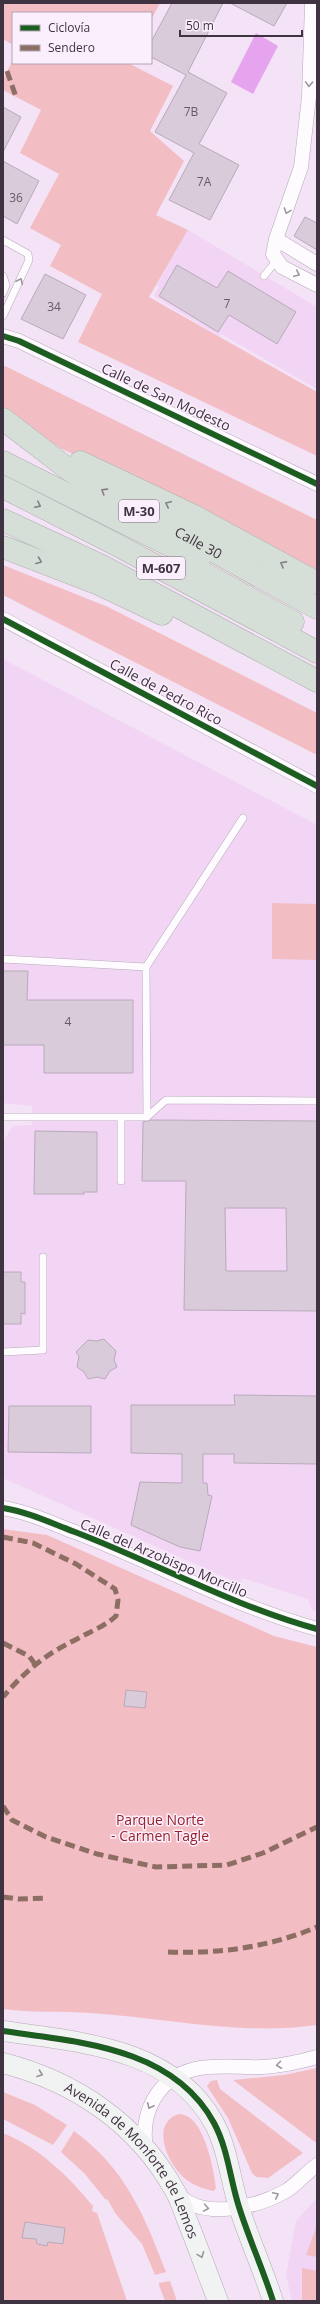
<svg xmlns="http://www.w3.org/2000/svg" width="320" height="2304" viewBox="0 0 320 2304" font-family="'Open Sans',sans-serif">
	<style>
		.built { fill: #f2d5f5 }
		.green { fill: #f2bec4 }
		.water { fill: #e5a4ed }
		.building { fill: #dacbdb; stroke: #b8aaba; fill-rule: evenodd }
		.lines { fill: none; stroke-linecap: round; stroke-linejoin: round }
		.lane-casing { stroke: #b6a9b8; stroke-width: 8 }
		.street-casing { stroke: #b6a9b8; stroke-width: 15 }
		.secondary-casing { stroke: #b6a9b8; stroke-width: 21 }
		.highway-casing { stroke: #acaead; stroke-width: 23 }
		.lane { stroke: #fdfbfe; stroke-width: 7 }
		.street { stroke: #fdfbfe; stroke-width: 14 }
		.secondary { stroke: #f1f2f2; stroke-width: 20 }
		.highway { stroke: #d6dfd7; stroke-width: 22 }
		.quiet { stroke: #8d6e63; stroke-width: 5; stroke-dasharray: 10 5; stroke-linecap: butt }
		.cycleway-casing { stroke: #fceffd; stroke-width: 8 }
		.cycleway { stroke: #1b5e20; stroke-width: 6 }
		.oneway { stroke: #9e97a0 }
		.oneway2 { stroke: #848084 }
		.oneway3 { stroke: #98929a }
		.labels { text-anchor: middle; stroke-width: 3; stroke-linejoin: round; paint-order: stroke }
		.number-label { font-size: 12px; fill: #685a69 }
		.shield { fill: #fceffd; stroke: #786b79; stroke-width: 1 }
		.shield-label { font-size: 13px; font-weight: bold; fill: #403341 }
		.street-label { font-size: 14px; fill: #403341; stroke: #fceffd }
		.park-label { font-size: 14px; fill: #982228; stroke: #fceffd }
	</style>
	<rect width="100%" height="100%" fill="#f4e2f6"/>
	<!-- built -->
	<path class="built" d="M188,230L317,307V389L221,334L219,336L154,296L159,287L157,285Z
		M3,659L317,825V1612L311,1609L308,1599L242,1578L240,1584L3,1478V1141L13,1126L32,1125V1106L3,1103Z
		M317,2198V2301H292L286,2275L296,2221Z"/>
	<!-- green -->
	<path class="green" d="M3,3H160L151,20V13H13V45L3,39Z
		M13,60V63H128L173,86L150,131L184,161L156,215L188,230L149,297L317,392V456L78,342L102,294L50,266L61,245L30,228L59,174L20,153L41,110L3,90V79Z
		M3,365L317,520V570L60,448L3,410Z
		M3,565L108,607L317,713V755L3,595Z
		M272,903L317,904V960L272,959Z
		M3,1529L47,1535L274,1636L317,1647V2025C242,2036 166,2018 91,2013C61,2011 32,2013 3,2009Z
		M317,2068V2141L315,2142L233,2080L284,2075Z
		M217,2080L220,2089L303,2153L268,2178L256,2177L252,2173L228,2118L207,2086L211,2081Z
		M3,2092L35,2105L67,2125L53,2145L3,2119Z
		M179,2114C204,2114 214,2170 216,2188L214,2191C203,2189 192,2185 183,2177C167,2162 150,2123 179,2114Z
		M74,2131C126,2169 144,2215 166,2272L155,2275L142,2244L115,2213L108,2200L105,2199L85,2174L61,2152Z
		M3,2133C40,2148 68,2176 93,2206L92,2211L97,2213L127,2301H3Z
		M317,2225V2257L306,2255Z
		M302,2268L317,2271V2301H302Z
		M170,2281L177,2301H165L159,2285V2283Z"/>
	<!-- water -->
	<path class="water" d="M256,33L278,46L253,94L231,82Z"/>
	<!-- building -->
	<path class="building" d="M172,3H223L188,72L227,93L199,144L239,165L210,220L169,200L194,153L155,132L186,75L151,57V42Z
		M230,3H287L274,26Z
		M3,107L21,117L3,152Z
		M3,161L39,181L17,224L3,216Z
		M305,217L317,223V250L294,236Z
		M177,265L217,288L228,271L296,312L277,344L229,315L218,332L159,296Z
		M45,274L86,295L63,339L21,319Z
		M3,971H28L27,1000H133V1073H44V1045H3Z
		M151,1120L317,1121V1311L184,1310L186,1181H142L143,1122ZM225,1208H286L287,1271H226Z
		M35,1131L97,1132V1192H84V1194H34Z
		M3,1272H21V1282H25V1314L21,1313V1324H3Z
		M104,1339L116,1351L114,1360L117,1367L110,1371L105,1379L97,1377L88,1379L84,1372L77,1367L79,1356L76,1352L88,1340L96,1341Z
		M234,1395L317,1396V1464L234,1463V1454H203V1483H207L208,1495L212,1496L200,1551L180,1547L131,1525L140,1482L182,1483V1454L131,1453V1405H235Z
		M9,1406H91V1453L8,1452Z
		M126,1690L147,1692L145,1708L124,1706Z
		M25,2222L65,2228L63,2244L48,2242L47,2246L37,2244L36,2239L22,2238Z"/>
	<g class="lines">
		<!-- lane casing -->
		<g class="lane-casing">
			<path id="lane" d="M3,240L28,254L29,260L3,316
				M3,276L6,285L3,293
				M264,276L277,260
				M3,959L146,967
				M3,1117H147L166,1100L317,1101
				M121,1117V1181
				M147,1117L146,967L243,818
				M3,1352L43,1350V1257"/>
		</g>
		<!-- street casing -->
		<g class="street-casing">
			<path id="street" d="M276,239L301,167L309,97L312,3
				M317,264L276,239L273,254L282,267L317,285
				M3,336L19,341L317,484
				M3,619L317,786
				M3,1508C28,1512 51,1523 75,1532C156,1563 233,1606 317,1629
				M146,2149C140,2113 157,2078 195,2069C217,2064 240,2068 263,2067C281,2066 299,2062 317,2057
				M178,2194C203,2221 257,2207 286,2191C297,2184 306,2173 317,2165"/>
		</g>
		<!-- secondary casing -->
		<g class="secondary-casing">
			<g id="secondary">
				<path d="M3,2031C78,2042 173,2047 214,2123C228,2149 230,2179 239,2207C249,2239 263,2269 273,2301"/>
				<path id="s1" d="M3,2063C76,2082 138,2124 175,2191C181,2201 184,2213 189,2225C199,2250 208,2275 218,2301"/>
			</g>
		</g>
		<!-- highway casing -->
		<g class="highway-casing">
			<g id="highway">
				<path id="s2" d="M3,419L68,469L111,495L317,608"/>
				<path d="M3,462L199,560"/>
				<path d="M80,462L196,517L317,583"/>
				<path d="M3,487L115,544L317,652"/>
				<path d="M3,520L102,566L317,681"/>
				<path d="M3,547L99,584L162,614"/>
				<path d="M179,560L293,622"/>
			</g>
		</g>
		<!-- lane -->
		<use href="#lane" class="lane"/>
		<!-- street -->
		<use href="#street" class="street"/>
		<!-- secondary -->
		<use href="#secondary" class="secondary"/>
		<!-- highway -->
		<use href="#highway" class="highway"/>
		<!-- quiet -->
		<path class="quiet" d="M7,71L16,97
			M3,1537L33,1543L76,1564L115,1589L118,1600L116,1616C104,1627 91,1631 77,1639C46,1654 25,1671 3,1697
			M3,1643L29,1656L35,1664
			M3,1806L12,1820L46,1837L97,1854L156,1867L227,1865L263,1853L317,1827
			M3,1897L18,1899L47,1898
			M168,1952C219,1954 270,1947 317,1927"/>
		<!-- cycleway casing -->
		<g class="cycleway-casing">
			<path id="cycleway" d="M3,336L19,341L317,484
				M3,619L317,786
				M3,1508C28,1512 51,1523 75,1532C156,1563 233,1606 317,1629
				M3,2031C78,2042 173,2047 214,2123C228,2149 230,2179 239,2207C249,2239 263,2269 273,2301"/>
		</g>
		<!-- cycleway -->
		<use href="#cycleway" class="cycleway"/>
	</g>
	<!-- one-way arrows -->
	<defs><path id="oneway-chevron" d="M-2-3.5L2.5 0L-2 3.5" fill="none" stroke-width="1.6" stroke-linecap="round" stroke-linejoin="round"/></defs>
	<g class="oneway">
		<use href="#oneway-chevron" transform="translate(309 84) rotate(92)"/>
		<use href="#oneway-chevron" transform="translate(287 211) rotate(110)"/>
		<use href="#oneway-chevron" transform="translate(297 274) rotate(25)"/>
		<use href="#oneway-chevron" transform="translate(20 281) rotate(-65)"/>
		<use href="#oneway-chevron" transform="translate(279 2065) rotate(173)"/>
		<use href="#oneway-chevron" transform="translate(150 2106) rotate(115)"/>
		<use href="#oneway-chevron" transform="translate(276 2195) rotate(-25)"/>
		<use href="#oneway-chevron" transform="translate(206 2208) rotate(10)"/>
	</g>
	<g class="oneway2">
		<use href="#oneway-chevron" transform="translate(104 491) rotate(-148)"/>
		<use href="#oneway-chevron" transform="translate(168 504) rotate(-155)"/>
		<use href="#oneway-chevron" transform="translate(38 505) rotate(27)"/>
		<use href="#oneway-chevron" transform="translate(39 561) rotate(21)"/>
		<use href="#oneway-chevron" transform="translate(283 564) rotate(-151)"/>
	</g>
	<g class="oneway3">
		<use href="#oneway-chevron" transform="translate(40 2074) rotate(20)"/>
		<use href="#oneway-chevron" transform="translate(201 2255) rotate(69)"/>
	</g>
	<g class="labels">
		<!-- number labels -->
		<g class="number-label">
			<text x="191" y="116">7B</text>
			<text x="204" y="186">7A</text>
			<text x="16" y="202">36</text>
			<text x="227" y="308">7</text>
			<text x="54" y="311">34</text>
			<text x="68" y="1026">4</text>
		</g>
		<!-- shield labels -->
		<g class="shield">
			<rect x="119" y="500" width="40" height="22" rx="3"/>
			<rect x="137" y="557" width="48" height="22" rx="3"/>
		</g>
		<g class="shield-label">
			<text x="139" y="516">M-30</text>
			<text x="161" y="573">M-607</text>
		</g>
		<!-- street labels -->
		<g class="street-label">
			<text transform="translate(166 397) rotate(25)" y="5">Calle de San Modesto</text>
			<text dy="5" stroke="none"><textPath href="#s2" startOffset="232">Calle 30</textPath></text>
			<text transform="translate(166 692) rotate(28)" y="5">Calle de Pedro Rico</text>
			<text transform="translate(164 1558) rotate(23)" y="5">Calle del Arzobispo Morcillo</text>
			<text dy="5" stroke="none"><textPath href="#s1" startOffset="169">Avenida de Monforte de Lemos</textPath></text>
		</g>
		<!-- park labels -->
		<g class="park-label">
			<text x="160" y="1825">Parque Norte<tspan x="160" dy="16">- Carmen Tagle</tspan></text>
		</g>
	</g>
	<!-- border -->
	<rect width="320" height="2304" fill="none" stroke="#403341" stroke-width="8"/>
	<!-- legend -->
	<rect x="12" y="12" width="140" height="52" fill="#fceffd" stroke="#b1a4b2"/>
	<rect x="20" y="25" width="20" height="6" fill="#1b5e20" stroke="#b1a4b2"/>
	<text x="48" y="32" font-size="12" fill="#403341">Ciclovía</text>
	<rect x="20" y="45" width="20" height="6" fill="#8d6e63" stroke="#b1a4b2"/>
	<text x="48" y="52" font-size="12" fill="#403341">Sendero</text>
	<!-- scale -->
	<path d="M180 30v6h122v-6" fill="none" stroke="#403341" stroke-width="2"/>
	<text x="186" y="30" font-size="12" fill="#403341" stroke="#fceffd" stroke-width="3" paint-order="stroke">50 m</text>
</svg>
